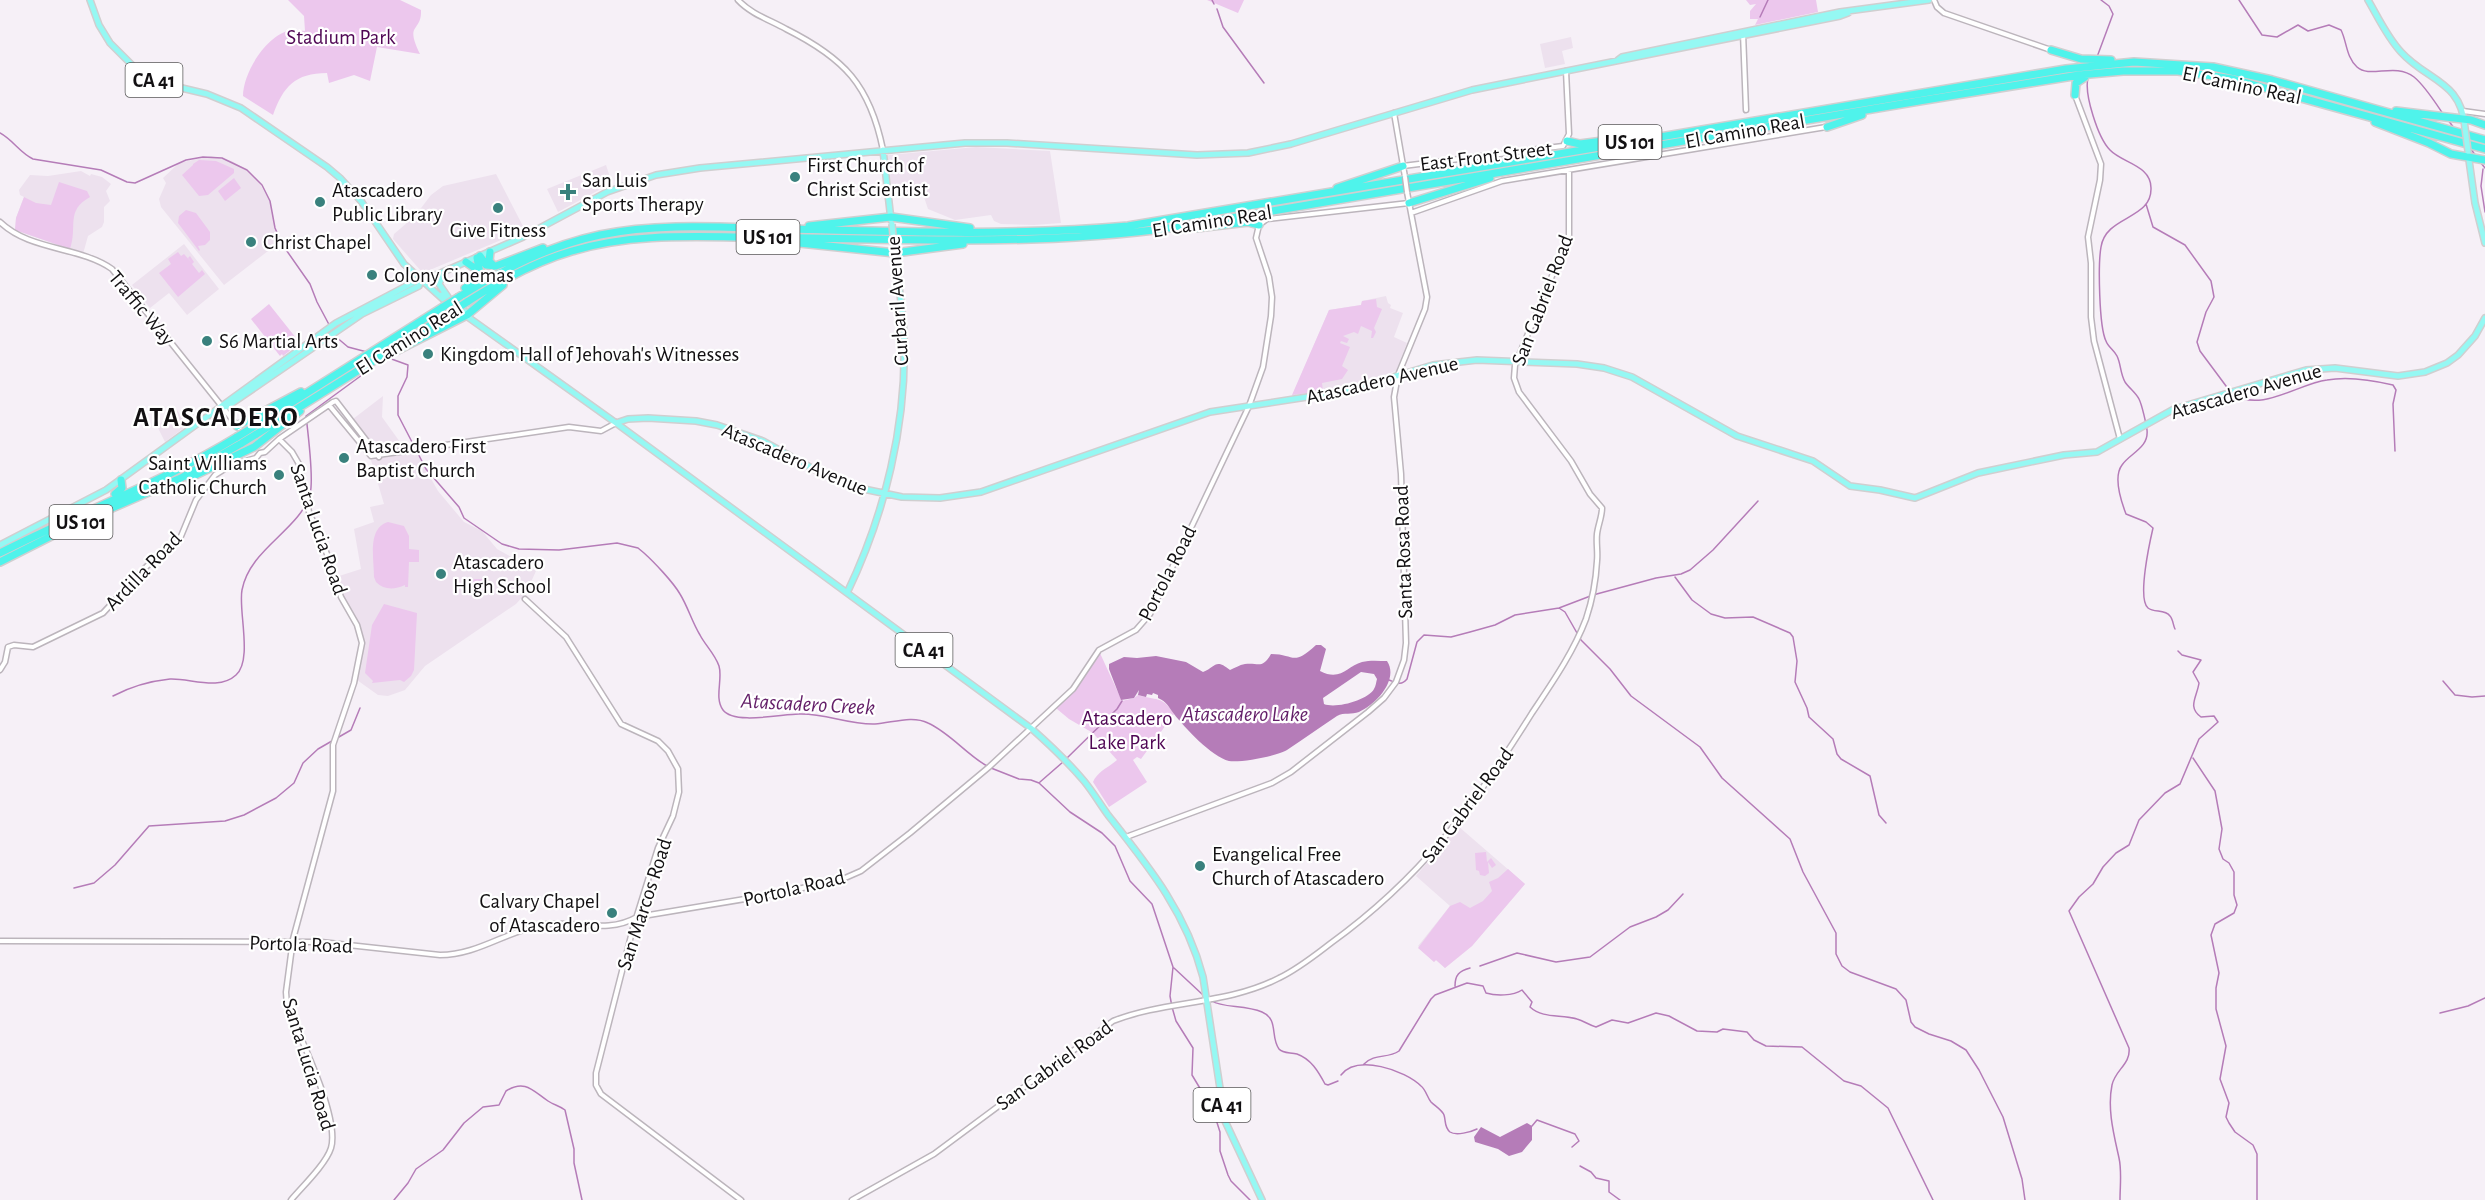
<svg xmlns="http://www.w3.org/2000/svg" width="2485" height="1200" viewBox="0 0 2485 1200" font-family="'Alegreya Sans',sans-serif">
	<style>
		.built { fill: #ede1ee }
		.green { fill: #ecc7ed }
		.water { fill: #b57cb8; fill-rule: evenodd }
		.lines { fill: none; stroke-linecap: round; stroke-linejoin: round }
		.stream { stroke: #b57cb8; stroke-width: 1.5 }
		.minor-casing { stroke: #bcb5bc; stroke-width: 7 }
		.major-casing { stroke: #d0cfd0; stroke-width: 8 }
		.highway-casing { stroke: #d0cfd0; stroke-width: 10 }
		.minor { stroke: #fff; stroke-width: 4 }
		.major { stroke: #95f8f3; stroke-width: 5 }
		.highway { stroke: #4ff3eb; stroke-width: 7 }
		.minor-bridge-casing { stroke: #bcb5bc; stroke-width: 7; stroke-linecap: butt }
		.major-bridge-casing { stroke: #d0cfd0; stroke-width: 8; stroke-linecap: butt }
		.highway-bridge-casing { stroke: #d0cfd0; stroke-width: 10; stroke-linecap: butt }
		.minor-bridge { stroke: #fff; stroke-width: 4 }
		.major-bridge { stroke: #95f8f3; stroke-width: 5 }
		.highway-bridge { stroke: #4ff3eb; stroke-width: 7 }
		.poi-dot { fill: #39817d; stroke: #fff; stroke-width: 2 }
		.labels { text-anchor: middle; stroke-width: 4.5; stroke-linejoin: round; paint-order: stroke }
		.shield { fill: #fff; stroke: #595859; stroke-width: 1.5 }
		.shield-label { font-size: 20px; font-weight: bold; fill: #121012 }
		.park-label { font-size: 21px; fill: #4f0654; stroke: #fff }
		.street-label { font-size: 21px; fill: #121012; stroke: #fff }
		.poi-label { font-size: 21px; fill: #121012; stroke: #fff; text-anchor: start }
		.water-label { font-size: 22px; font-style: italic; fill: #631e68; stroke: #fff }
		.district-label { font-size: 27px; font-weight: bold; letter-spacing: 1.5px; fill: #121012; stroke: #fff }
	</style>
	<rect width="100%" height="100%" fill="#f6f0f7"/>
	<!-- built -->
	<path class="built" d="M1571,37L1573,48L1562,51L1565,64L1545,68L1540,44Z
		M976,147L1050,151L1061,223L1034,225L1001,224L994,221L991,215L955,220L928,209L923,194L919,192L893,195L887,156L889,155Z
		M211,156L232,161L247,170L257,179L270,201L275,228L281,241L224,285L161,207L159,199L166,183L163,178L179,163Z
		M606,165L612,183L558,212L547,189Z
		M81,171L90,176L91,174L102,177L111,184L106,191L110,201L104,207V222L102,227L88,236L83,254L15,230L16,218L24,197L20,195L19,190L30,175L48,176Z
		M496,174L525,230L425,272L421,271L393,239L394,234L415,216L431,195L443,186Z
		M184,244L219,289L187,315L169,293L150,308L132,285Z
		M1386,296L1388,303L1391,305L1390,308L1403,313L1394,337L1407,343L1396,371L1346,388L1292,396L1329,310L1361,305L1362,301Z
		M383,396L382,417L405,449L379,452L353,419Z
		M177,410L188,425L165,442L157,426Z
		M416,452L438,491L464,522L482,531L497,549L536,571L526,593L516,604L425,666L405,690L388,696L378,695L357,680L364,641L358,623L348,606L336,577L361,569L354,529L374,522L370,507L384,504L371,460Z
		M1458,826L1525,884L1472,946L1445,968L1436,960L1434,962L1418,946L1450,906L1416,876Z"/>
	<!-- green -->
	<path class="green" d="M288,0H400L421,10C422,33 404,22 420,54L377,47L370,81L354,75L329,83L327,73C295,73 283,87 273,115L243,96C243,73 266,35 291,30C295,29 301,31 305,31L304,16Z
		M1207,0H1244L1238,13Z
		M1746,0H1816L1818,12L1755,25L1758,19H1750V11L1756,4L1750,5Z
		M199,160L216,161L234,169V173L208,195L199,196L182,175L193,165V164Z
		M234,178L241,188L225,201L218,191Z
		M59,182L87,191L90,197C65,211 78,226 70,249L15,230L16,218L24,197L36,203L51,205Z
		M186,210L196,213L210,232V240L205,245L198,246L200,250L199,251L178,223L179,216Z
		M178,252L181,256L184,254L192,263L188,258L190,256L194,262L192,264L199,273L202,270L205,274L178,297L159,273L171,264L168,259Z
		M1376,299L1377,307L1382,309L1374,328L1376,332L1373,338H1371L1372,331L1361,326L1358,334L1354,332L1343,336L1349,339L1347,343L1341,341L1340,343L1350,347L1342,366L1348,370L1342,379L1322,383L1323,391L1292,395L1329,310L1361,305L1362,301Z
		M269,304L300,343L283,356L282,354L280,356L251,319Z
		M388,522L404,526L409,536V549L419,550V562H409L408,587H405V585C394,590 384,590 376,582L374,577C374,559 367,528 388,522Z
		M474,579H483L491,587V590L486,593L460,582H473Z
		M384,604L417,613L414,670L411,676L404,682L400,680L372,683L373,681L365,673L372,625Z
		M1099,651L1122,701L1134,698L1138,695C1156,701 1162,695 1174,714L1141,759L1137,757L1133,760L1147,782L1109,807L1093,782C1097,772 1109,767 1117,760L1093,733L1069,719L1057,709H1053L1079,683Z
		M1486,852L1487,862L1491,858L1496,865L1492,868L1488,862L1489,873L1485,876L1480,875L1479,871L1476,870L1475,853Z
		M1508,869L1525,884L1472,946L1445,968L1436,960L1434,962L1418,948L1450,906L1460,902L1470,908L1483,901L1492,891L1489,882L1498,878Z"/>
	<!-- water -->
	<path class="water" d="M1316,645H1321L1326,649L1320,671C1341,682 1347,666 1362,662C1370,660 1379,661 1387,661C1399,679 1377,704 1359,712C1352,715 1344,712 1337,716C1320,727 1304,739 1287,750C1277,756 1240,763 1229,761C1212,757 1184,727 1174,714C1168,706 1167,702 1158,698V695L1153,693L1152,695L1147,694L1146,697L1138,695L1139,690L1134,698L1121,700L1109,669V664L1124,657L1137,658L1156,656L1186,662L1203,672C1216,667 1215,658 1230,670C1235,668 1239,665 1245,664C1258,662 1262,670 1271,654C1295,654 1292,667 1316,645ZM1361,672L1374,674L1377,679C1376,682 1376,686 1374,689C1368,700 1336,709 1324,704L1323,698Z
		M1527,1123L1532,1126V1140L1522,1152L1509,1156L1498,1149L1475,1142L1474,1137L1481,1127L1500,1137Z"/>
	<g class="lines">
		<!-- stream -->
		<path class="stream" d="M1212,0L1214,4
			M2239,0L2262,35L2277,37L2298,25L2308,31L2329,25L2341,30C2347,42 2346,57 2357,67C2370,79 2395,62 2414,77C2425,86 2435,102 2443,114
			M1217,9L1223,27L1264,83
			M1760,17L1768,0
			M2097,57L2113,14L2109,6L2101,0
			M2088,78C2084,94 2098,138 2110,150C2122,163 2151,165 2151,188C2152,220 2106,215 2101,247C2098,264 2099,327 2106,341C2108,347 2114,350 2117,356C2121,364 2120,373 2125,382C2129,388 2136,393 2139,399C2142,405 2146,423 2147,430C2149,448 2130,453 2122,465C2113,477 2121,501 2126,514L2146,522L2153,528C2150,541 2137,599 2148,608C2154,613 2165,609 2170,616C2173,619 2173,625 2175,629
			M2448,120L2454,128
			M0,133C13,140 20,153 33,159L101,170L127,182L135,183L186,160L203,157L222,158L247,170L262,185L270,201L275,228L282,244L310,284L317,302L333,332
			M2470,148L2476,156
			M2481,163L2485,168
			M2483,169L2481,186L2485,212
			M2146,204L2153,227L2185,245L2211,281L2214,297L2206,312L2197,342L2200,351L2229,390
			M335,336L348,347L367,352
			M386,357L408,365L407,377L398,396V415L426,469L459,507L464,518L502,544L519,549L559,550L617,543L638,548L644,553C654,562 673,582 680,594C688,607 692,622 700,635C705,645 715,654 719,666C723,679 714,698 723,710C734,725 782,714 799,714C825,713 849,725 875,724C892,723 912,715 928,723C950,733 966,754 987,766
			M2232,394C2262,413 2297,384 2327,380C2348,376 2372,380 2393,385L2396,390L2393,404L2395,451
			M1675,577L1692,600L1711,614L1725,618L1753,617L1790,633L1793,637L1797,661L1795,682L1807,708L1809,717L1833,739L1837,754L1841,759L1870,776L1879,815L1886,823
			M1559,608L1565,612L1581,640L1610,669L1631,696L1700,747L1722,778L1790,839L1803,872L1836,933V954L1842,966L1850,972L1896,989L1906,1000L1911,1022L1915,1027L1929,1034L1951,1041L1966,1050L1979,1070L2003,1117L2022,1179L2025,1200
			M1389,680C1397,683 1401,686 1407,679L1417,642L1424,635L1451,637L1470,632L1495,625L1515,615L1559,608L1593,595L1656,578L1681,574L1690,570L1713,550L1758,501
			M2443,681L2455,695L2472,697L2485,696
			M113,696C130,687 151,681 170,679C190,678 219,691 236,675C253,660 238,610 242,590C250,548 300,530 310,494C314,480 308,433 306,416L362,375
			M1067,758L1117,709L1122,701
			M2193,758L2215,791L2222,829L2219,849L2223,859L2229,863L2234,872V895L2237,905L2234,913L2215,924L2211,935L2219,973L2216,988V1009L2226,1046L2220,1079L2229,1103L2226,1117L2229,1123L2235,1132L2253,1145L2257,1154V1200
			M991,768L1019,779L1031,780L1039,783L1070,812L1102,833L1115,846L1130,881L1152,904L1173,967L1170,996L1172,1007L1176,1021L1193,1048L1192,1075L1213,1110L1220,1132V1151L1228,1175L1231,1181L1250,1200
			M1040,782L1063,762
			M74,888L94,883L115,865L149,826L225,821L244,815L276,798L294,783L303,763L318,749L351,730L360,708
			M1480,966L1517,953L1556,962L1590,957L1630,927L1656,917L1668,910L1683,894
			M1174,968L1203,995
			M1455,986C1455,975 1459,971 1470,968
			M1212,1001C1222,1008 1245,1005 1262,1012C1279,1019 1270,1037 1279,1049C1283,1054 1291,1052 1297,1054C1311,1059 1318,1071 1325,1084L1328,1085L1338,1081
			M2440,1013L2468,1006L2485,998
			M1364,1064C1375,1053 1387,1059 1399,1051L1431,999L1435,995L1467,983L1483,986L1486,993C1496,996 1513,996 1522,990L1532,1002L1530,1007C1543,1019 1561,1014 1577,1019C1584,1021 1589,1025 1596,1027L1612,1020L1628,1023L1656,1013L1669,1016L1697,1031L1717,1032L1723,1029L1747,1032L1754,1040L1766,1046L1802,1047L1844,1081L1861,1086L1888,1108L1933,1200
			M1341,1075C1357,1054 1405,1070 1421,1086C1426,1090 1427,1097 1431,1102C1435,1106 1442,1110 1444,1115C1446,1121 1444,1127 1450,1132C1456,1136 1471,1132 1477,1129
			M1532,1126L1537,1120L1575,1134L1579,1141L1572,1147
			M1580,1166L1591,1172L1596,1178L1609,1181V1192L1620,1200
			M394,1200L408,1183L416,1169L443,1150L464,1123L483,1107L499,1105L506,1091C525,1079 533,1091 548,1101C554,1105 560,1106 565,1110L574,1149V1163L582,1200
			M2120,1200C2120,1186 2122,1171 2119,1158C2114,1135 2107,1109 2112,1085C2115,1070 2131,1064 2129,1048L2069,911L2079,897L2093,884L2103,867L2116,853L2129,845L2139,820L2165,793L2180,784L2199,739L2218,722L2214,716L2201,717C2187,707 2197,697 2199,683L2193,672L2201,660L2182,655L2178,651"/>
		<!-- minor casing -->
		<g class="minor-casing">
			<path id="minor" d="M738,0C751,14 770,20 786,29C844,58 870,85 883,150
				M1934,0L1937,7L1944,13L2051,50
				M1743,33L1746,110
				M2075,95L2101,164L2100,180L2088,237L2091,263V317L2094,341L2120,439
				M2463,111L2485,114
				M1394,113L1405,177
				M1403,166L1563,146L1569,134L1566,71
				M1411,213L1502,181L1826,127
				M0,222C30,251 79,246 112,269L244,434
				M329,405L371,456L569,427L601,431L616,423
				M279,439L292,452L299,464L309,512L327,554L341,597L357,625L362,643L354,683L333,745V791L293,939L286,992L287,1006C300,1037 340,1118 331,1148C326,1164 302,1187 291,1200
				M525,599L566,637L621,724L658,741L668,751L678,769L679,792L673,816L658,848L633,928L596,1073V1085L601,1094L741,1200
				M0,670L5,662L8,647L14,645L33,647L103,613L147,566L179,541L196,500L215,475L231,465L256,458L260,453L265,452L279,439L333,402L336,401L379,457
				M1126,837L1272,783L1291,772L1368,712L1384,698L1396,682L1404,660L1406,643L1401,474L1394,397L1398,375L1425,309L1427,297L1407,192
				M0,941L321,942L440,955C477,955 505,932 541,925C574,919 606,935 637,917L781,893L845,878L861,871L910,833L989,767L1073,689L1099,650L1136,630L1150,614L1249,406L1263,367L1271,316L1272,297L1269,277L1256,238L1259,225L1267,219L1409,203
				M852,1200L934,1154L1113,1021C1166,1000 1227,1005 1279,978C1298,969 1314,956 1331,943C1421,878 1474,806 1532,713C1552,683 1573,653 1586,619C1592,601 1596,580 1597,561C1598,552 1596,543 1597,534C1598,525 1602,517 1602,508L1590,494L1571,461L1519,392L1514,378L1515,365L1569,235V170"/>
		</g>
		<!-- major casing -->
		<g class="major-casing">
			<path id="major" d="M90,0L99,25L110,43L135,68L165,84L207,94L241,108L327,167L340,178L361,201L404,264L444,300L616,423L1032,729C1050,745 1068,762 1084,781C1093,792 1100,804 1108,815C1149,867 1186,912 1203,977L1225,1121L1262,1200
				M2368,0C2378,17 2387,37 2401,52C2427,81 2462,81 2465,128
				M1618,60L1622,57L1840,12L1929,0
				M883,150L891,220
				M2468,153L2475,203L2485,243
				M444,272L439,284L448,297
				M442,295L463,309L467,315
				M223,407L228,406L362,314L419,286L420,282L523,237L607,192L656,175L700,168L965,143H1007L1197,155L1248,153L1291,144L1472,90L1840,16L1848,13
				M616,423L628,419L648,418L696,421L717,425L763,441L819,472L854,487L902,497L940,498L981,492L1210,412L1346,391L1433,365L1477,360L1577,364L1604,368L1632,377L1737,436L1813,461L1850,486L1880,490L1915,498L1978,473L2064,455L2097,452L2174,409L2306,370L2335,368L2398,376L2425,372L2447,363L2458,355L2475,336L2485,318
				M0,545L106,490L336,323L416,281L420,282
				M847,593C885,514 907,424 904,336C903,307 897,278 895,250"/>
		</g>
		<!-- highway casing -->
		<g class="highway-casing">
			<path id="highway" d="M2051,50L2081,59L2111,60
				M2075,95L2076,83L2085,77
				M2396,111L2471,120L2485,125
				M2375,122L2429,143L2451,154L2485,160
				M1827,127L1862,115
				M1567,141L1580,144L1634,137
				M1337,188L1403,166
				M1409,203L1490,178
				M809,226L891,217L970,228
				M1196,228L1248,222L1259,225
				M790,242L895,253L963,244
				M490,252L489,261L494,266
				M480,256L486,265L496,266L543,248
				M466,262L476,269L478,275
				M465,288L476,280L480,273L477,258
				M459,297C504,269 548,246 600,235C663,222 728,228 791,229C903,232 1016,236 1128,226L2066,69L2134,62L2213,67L2272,80L2485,140
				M467,302C500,281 534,262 572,251C625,235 679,236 734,237C778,237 822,238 865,239C977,241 1086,242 1196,224L1919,101L2079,75L2123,71H2178L2233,79L2485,149
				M396,351L467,315L503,285
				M237,426L301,392
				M250,429L443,307
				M255,435L450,313
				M189,478L254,447L300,411
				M115,494L122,488L121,480
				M0,553C78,513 162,483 237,437
				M0,562L73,525L181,478L242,443"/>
		</g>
		<!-- minor -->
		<use href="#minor" class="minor"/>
		<!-- major -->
		<use href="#major" class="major"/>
		<!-- highway -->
		<use href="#highway" class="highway"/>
		<!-- minor-bridge casing -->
		<g class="minor-bridge-casing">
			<path id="minor-bridge" d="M1405,177L1407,192"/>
		</g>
		<!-- major-bridge casing -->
		<g class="major-bridge-casing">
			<path id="major-bridge" d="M2465,128L2468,151
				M892,224L894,247"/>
		</g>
		<!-- highway-bridge casing -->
		<g class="highway-bridge-casing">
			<path id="highway-bridge" d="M443,307L459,297
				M450,313L467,302
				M237,437L250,429
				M242,443L255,435"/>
		</g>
		<!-- minor-bridge -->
		<use href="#minor-bridge" class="minor-bridge"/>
		<!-- major-bridge -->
		<use href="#major-bridge" class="major-bridge"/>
		<!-- highway-bridge -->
		<use href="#highway-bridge" class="highway-bridge"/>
	</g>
	<!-- markers -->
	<g class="poi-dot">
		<circle cx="795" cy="177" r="6"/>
		<path d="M565 183h6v6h6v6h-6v6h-6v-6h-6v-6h6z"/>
		<circle cx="320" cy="202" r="6"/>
		<circle cx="498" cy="208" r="6"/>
		<circle cx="251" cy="242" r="6"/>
		<circle cx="372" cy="275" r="6"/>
		<circle cx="207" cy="341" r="6"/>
		<circle cx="428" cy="354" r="6"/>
		<circle cx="344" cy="458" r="6"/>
		<circle cx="279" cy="475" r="6"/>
		<circle cx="441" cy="574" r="6"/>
		<circle cx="1200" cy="866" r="6"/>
		<circle cx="612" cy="913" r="6"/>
	</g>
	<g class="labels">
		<!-- shield labels -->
		<g class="shield">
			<rect x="125.5" y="63" width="57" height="34" rx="4.5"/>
			<rect x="1598.5" y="125" width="63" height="34" rx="4.5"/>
			<rect x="736.5" y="220" width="63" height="34" rx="4.5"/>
			<rect x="49.5" y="505" width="63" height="34" rx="4.5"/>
			<rect x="895.5" y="633" width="57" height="34" rx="4.5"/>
			<rect x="1193.5" y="1088" width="57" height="34" rx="4.5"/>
		</g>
		<g class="shield-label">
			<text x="154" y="87">CA 41</text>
			<text x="1630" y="149">US 101</text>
			<text x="768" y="244">US 101</text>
			<text x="81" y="529">US 101</text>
			<text x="924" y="657">CA 41</text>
			<text x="1222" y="1112">CA 41</text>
		</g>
		<!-- park labels -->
		<g class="park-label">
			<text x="341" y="44">Stadium Park</text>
			<text x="1127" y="725">Atascadero<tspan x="1127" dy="24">Lake Park</tspan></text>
		</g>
		<!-- street labels -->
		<g class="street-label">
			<text transform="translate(2242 85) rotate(12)" y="7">El Camino Real</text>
			<text transform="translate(1745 131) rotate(-10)" y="7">El Camino Real</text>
			<text transform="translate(1486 156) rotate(-7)" y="7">East Front Street</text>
			<text transform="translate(1212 221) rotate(-9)" y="7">El Camino Real</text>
			<text transform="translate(1542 300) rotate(-69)" y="7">San Gabriel Road</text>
			<text transform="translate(897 301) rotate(-94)" y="7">Curbaril Avenue</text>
			<text transform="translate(142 308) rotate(50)" y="7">Traffic Way</text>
			<text transform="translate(409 338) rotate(-32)" y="7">El Camino Real</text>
			<text transform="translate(1382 380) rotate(-13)" y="7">Atascadero Avenue</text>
			<text transform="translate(2246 391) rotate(-16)" y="7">Atascadero Avenue</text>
			<text transform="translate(795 459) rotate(23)" y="7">Atascadero Avenue</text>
			<text transform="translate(319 529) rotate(71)" y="7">Santa Lucia Road</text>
			<text transform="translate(1403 552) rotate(-92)" y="7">Santa Rosa Road</text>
			<text transform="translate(143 571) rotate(-46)" y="7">Ardilla Road</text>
			<text transform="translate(1167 573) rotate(-63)" y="7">Portola Road</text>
			<text transform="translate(1467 805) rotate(-53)" y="7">San Gabriel Road</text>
			<text transform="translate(794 888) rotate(-13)" y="7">Portola Road</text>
			<text transform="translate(644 904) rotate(-72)" y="7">San Marcos Road</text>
			<text transform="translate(301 944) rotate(2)" y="7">Portola Road</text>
			<text transform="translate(309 1064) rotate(73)" y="7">Santa Lucia Road</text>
			<text transform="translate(1054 1065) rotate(-36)" y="7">San Gabriel Road</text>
		</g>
		<!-- poi labels -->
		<g class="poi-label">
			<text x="807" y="172">First Church of<tspan x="807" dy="24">Christ Scientist</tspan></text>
			<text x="582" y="187">San Luis<tspan x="582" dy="24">Sports Therapy</tspan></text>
			<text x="332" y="197">Atascadero<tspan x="332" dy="24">Public Library</tspan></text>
			<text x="498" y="237" text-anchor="middle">Give Fitness</text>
			<text x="263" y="249">Christ Chapel</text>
			<text x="384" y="282">Colony Cinemas</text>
			<text x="219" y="348">S6 Martial Arts</text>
			<text x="440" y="361">Kingdom Hall of Jehovah's Witnesses</text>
			<text x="356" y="453">Atascadero First<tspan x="356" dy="24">Baptist Church</tspan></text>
			<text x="267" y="470" text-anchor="end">Saint Williams<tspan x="267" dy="24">Catholic Church</tspan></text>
			<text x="453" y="569">Atascadero<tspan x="453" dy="24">High School</tspan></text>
			<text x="1212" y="861">Evangelical Free<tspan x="1212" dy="24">Church of Atascadero</tspan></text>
			<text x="600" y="908" text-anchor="end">Calvary Chapel<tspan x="600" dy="24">of Atascadero</tspan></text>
		</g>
		<!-- water labels -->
		<g class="water-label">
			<text transform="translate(808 703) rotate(3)" y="8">Atascadero Creek</text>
			<text x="1245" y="721">Atascadero Lake</text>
		</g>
		<!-- district labels -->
		<g class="district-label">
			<text x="216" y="426">ATASCADERO</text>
		</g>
	</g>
</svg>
